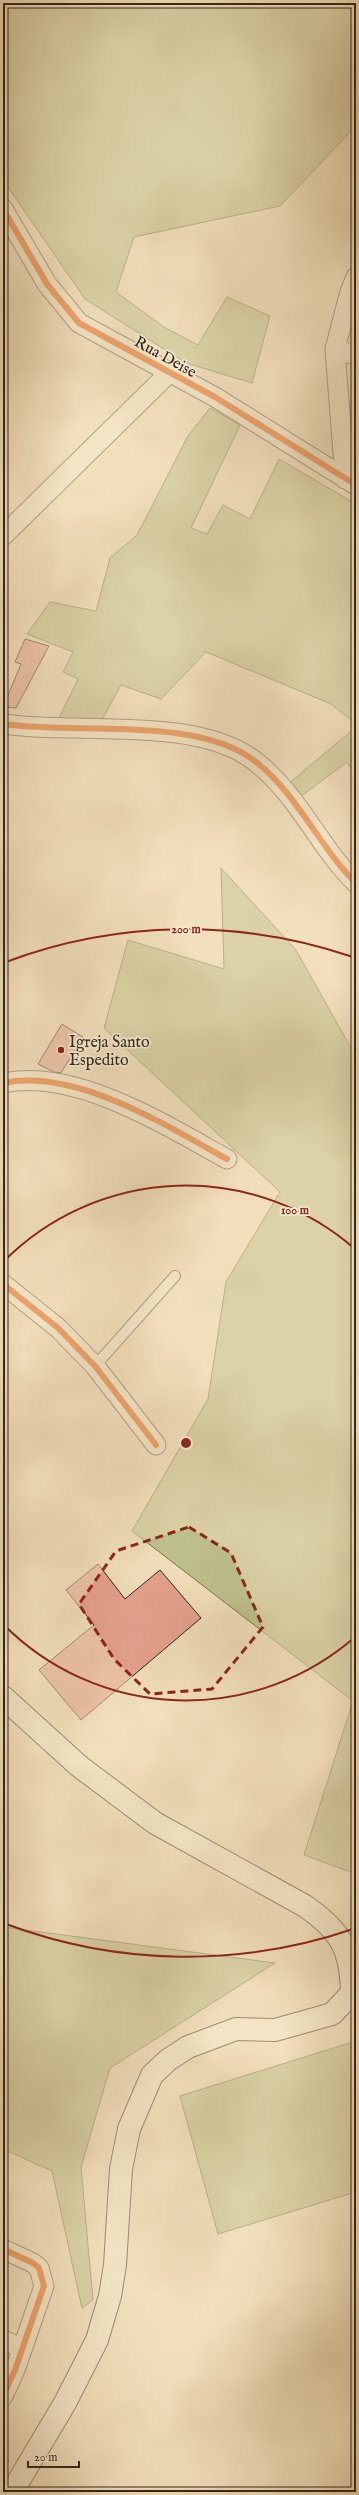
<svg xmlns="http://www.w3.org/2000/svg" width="359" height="2495" viewBox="0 0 359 2495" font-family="'IM FELL English',serif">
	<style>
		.green { fill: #bec18e; stroke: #787454 }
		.building { fill: #e6a28f; stroke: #32261a }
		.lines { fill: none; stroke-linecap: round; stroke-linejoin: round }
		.lane-casing { stroke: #625442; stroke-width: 12 }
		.street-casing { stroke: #625442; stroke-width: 21 }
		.secondary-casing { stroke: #32261a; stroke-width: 24 }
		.lane { stroke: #f7ebd3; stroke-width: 10 }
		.street { stroke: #f7ebd3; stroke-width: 19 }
		.secondary { stroke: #f7ebd3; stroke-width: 22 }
		.cycleway-casing { stroke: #f7ebd3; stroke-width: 8 }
		.cycleway { stroke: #e8590c; stroke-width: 6 }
		.marked { fill: none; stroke: #8f2418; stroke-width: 3; stroke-dasharray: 8 5; stroke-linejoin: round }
		.ring { fill: none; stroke: #8f2418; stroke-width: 2 }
		.poi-dot { fill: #8f2418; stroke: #f7ebd3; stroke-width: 1.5 }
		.labels { text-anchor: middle; stroke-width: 3.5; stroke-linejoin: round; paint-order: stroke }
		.street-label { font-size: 16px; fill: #32261a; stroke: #f7ebd3 }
		.poi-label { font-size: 16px; fill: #32261a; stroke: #f7ebd3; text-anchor: start }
		.centre { fill: #8f2418; stroke: #f7ebd3; stroke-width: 2 }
		.ring-label { font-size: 12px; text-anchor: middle; font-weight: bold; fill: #8f2418; stroke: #f7ebd3; stroke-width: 3.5; stroke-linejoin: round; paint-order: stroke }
	</style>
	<rect width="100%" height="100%" fill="#f2e0bc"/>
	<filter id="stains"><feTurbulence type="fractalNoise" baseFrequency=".005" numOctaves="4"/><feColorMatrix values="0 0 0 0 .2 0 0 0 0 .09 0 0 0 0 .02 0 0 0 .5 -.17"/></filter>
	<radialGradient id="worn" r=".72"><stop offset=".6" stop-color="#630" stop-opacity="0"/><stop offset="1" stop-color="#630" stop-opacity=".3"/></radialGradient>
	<!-- green -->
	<path class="green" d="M3,3H356V126L280,206L134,237L116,292L164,327L198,345L227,297L270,316L252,383L186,363L85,299L3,180Z
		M210,408L240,425L191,528L207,534L223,505L250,519L279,459L356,504V724L331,704L206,652L161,699L121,685L99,725L58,720L78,679L63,672L73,652L27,634L50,602L96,611L110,558L137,535L188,436Z
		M356,727V776L347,762L300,797L288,784Z
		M221,868L296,950L356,1057V1874L304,1855L353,1701L132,1531L208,1399L226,1282L280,1192L104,1028L128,940L224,969Z
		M3,1927L275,1963L110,2068L81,2167L93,2300L82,2308L52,2171L3,2149Z
		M356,2041V2192L218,2234L180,2096Z"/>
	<!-- building -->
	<path class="building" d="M25,639L49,646L16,708L3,707L21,664L15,662Z
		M62,1024L83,1037L61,1073L54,1072L38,1064Z
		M98,1564L125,1599L160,1570L201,1618L81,1720L39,1670L94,1625L66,1590Z"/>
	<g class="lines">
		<!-- lane casing -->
		<g class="lane-casing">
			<path id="lane" d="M95,1366L175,1276"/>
		</g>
		<!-- street casing -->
		<g class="street-casing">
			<path id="street" d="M3,209L47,284L79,323L215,397L356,485
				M335,349L356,355
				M345,479L335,349L350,292L356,277
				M3,536L170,372
				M3,724C76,735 198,715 256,762C299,796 319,847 356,883
				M3,1083C76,1068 165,1125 227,1159
				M3,1284L58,1328L95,1366L156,1445
				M3,2249L33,2263L39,2268L44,2286L15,2370L3,2396
				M3,2340L21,2348"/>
		</g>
		<!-- secondary casing -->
		<g class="secondary-casing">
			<path id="secondary" d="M3,1697L79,1766L155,1823L305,1906C341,1931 351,1949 352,1993L332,2014L275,2030L236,2029L188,2047L168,2060L152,2075L129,2129L121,2169L115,2265L110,2296L97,2340L65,2403L12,2492"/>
		</g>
		<!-- lane -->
		<use href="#lane" class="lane"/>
		<!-- street -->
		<use href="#street" class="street"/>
		<!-- secondary -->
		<use href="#secondary" class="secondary"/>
		<!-- cycleway casing -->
		<g class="cycleway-casing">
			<path id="cycleway" d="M3,209L47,284L79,323L215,397L356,485
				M3,724C76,735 198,715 256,762C299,796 319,847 356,883
				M3,1083C76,1068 165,1125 227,1159
				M3,1284L58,1328L95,1366L156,1445
				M3,2249L33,2263L39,2268L44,2286L15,2370L3,2396"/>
		</g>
		<!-- cycleway -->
		<use href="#cycleway" class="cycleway"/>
	</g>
	<!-- marked area -->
	<path d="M0 0H359V2495H0ZM189,1527L231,1553L263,1627L212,1689L150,1694L114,1659L79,1604L116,1551Z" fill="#f2e0bc" fill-opacity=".55" fill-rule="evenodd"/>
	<path class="marked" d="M189,1527L231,1553L263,1627L212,1689L150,1694L114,1659L79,1604L116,1551Z"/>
	<!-- distance rings -->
	<g class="ring">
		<path d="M355 1637A257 257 0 0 1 4 1625M4 1261A257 257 0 0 1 355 1249"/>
		<path d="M353 1929A514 514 0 0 1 6 1924M6 962A514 514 0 0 1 353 957"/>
	</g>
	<!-- markers -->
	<circle class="poi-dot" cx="61" cy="1050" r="4"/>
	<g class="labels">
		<!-- street labels -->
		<g class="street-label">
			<text transform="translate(166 356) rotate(29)" y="6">Rua Deise</text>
		</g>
		<!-- poi labels -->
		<g class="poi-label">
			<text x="69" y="1047">Igreja Santo<tspan x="69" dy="18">Espedito</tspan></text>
		</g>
	</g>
	<circle cx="186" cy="1443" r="6" class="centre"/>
	<g class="ring-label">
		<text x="186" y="933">200 m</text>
		<text x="295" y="1214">100 m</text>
	</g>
	<!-- margin -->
	<rect width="359" height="2495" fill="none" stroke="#f2e0bc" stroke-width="16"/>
	<rect x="4" y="4" width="351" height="2487" fill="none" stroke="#32261a" stroke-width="2"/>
	<rect x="8" y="8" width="343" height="2479" fill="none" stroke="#32261a"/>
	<!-- scale -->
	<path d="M28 2461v6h51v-6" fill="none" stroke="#32261a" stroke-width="2"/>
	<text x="34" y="2461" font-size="12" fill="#32261a" stroke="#f7ebd3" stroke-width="3" paint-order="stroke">20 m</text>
	<rect width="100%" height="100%" filter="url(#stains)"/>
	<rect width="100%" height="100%" fill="url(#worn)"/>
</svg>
